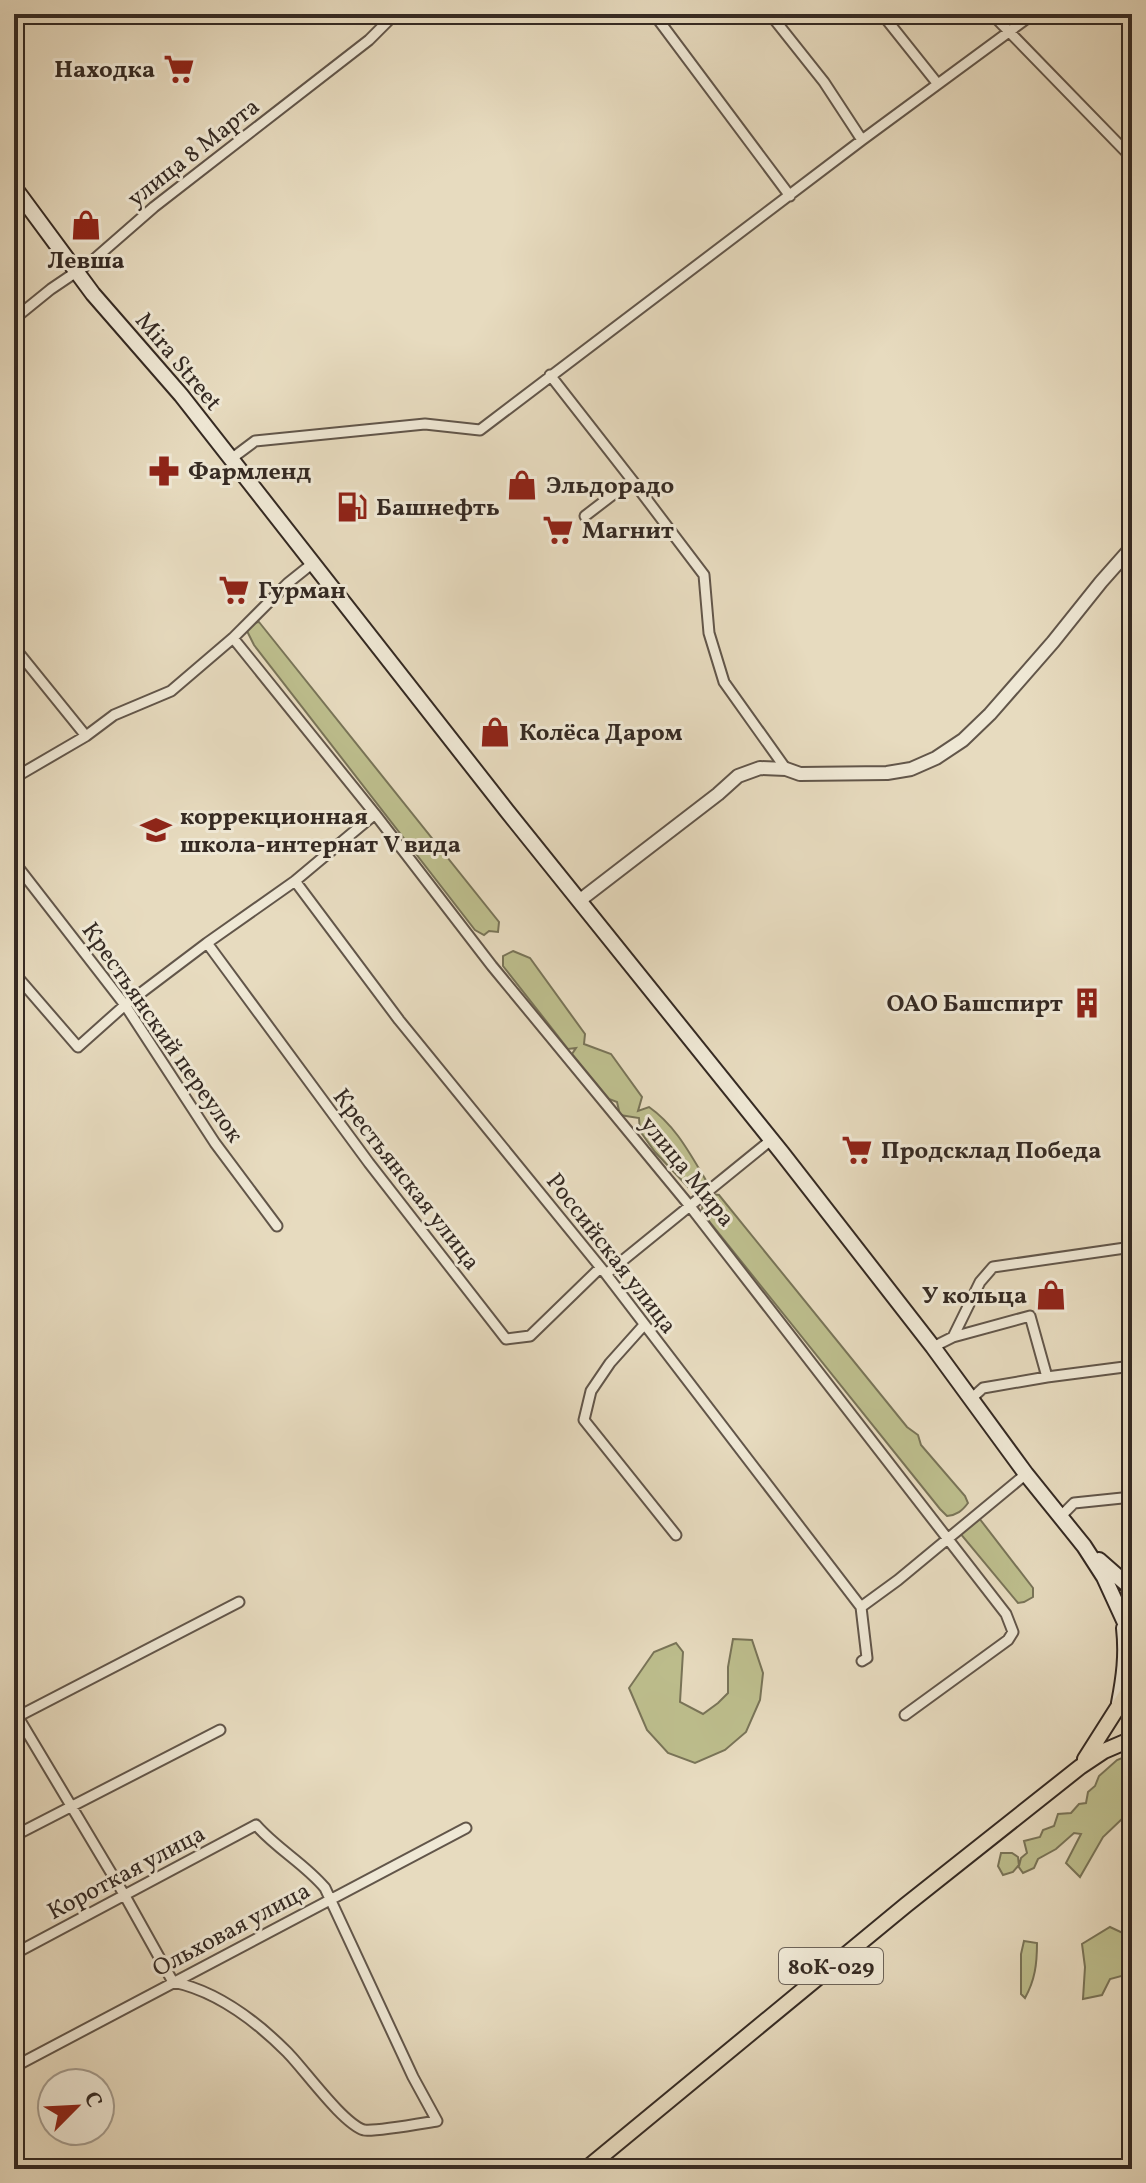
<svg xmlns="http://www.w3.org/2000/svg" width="1146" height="2183" viewBox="0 0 1146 2183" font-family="Vollkorn,serif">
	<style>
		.green { fill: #bdbe8d; stroke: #797458; stroke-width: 2 }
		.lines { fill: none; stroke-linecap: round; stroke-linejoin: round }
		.minor-casing { stroke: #62564a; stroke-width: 13 }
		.tertiary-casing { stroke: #62564a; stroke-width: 16 }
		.secondary-casing { stroke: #352a23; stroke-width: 18 }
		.primary-casing { stroke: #352a23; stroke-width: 18 }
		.minor { stroke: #efe8d5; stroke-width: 9 }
		.tertiary { stroke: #efe8d5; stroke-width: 12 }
		.secondary { stroke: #efe8d5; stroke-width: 14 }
		.primary { stroke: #e7dbbf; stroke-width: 14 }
		.labels { text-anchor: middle; stroke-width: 6; stroke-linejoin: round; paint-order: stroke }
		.shield { fill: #efe8d5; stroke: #6d6358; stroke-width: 2 }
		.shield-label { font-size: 22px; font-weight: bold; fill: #352a23 }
		.poi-label { font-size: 24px; font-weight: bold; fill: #352a23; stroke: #efe8d5; text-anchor: start }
		.street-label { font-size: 24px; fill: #352a23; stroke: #efe8d5 }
	</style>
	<rect width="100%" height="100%" fill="#e7dbbf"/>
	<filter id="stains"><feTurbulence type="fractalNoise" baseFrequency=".0025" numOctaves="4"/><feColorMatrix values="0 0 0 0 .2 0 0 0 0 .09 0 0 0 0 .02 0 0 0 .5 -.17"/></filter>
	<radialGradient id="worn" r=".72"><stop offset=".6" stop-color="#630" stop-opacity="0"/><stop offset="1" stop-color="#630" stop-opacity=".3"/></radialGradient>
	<!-- green -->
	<path class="green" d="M259,622L499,922L498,932L489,931L484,935L475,930L254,645L247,631L252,623Z
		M513,951L530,958L585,1034L584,1044L611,1054L642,1097L638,1111L649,1107C676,1126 690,1154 707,1182L690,1189L655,1152L640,1131L639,1118L620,1115L617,1102L609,1099L572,1054L576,1048L568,1049L503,966V956Z
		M712,1194L719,1195L907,1427L918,1435L921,1445L965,1496L968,1503C962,1511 957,1515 947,1516L940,1509L708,1220L702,1210L703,1200Z
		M979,1518L1033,1588V1597L1024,1602L1018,1603L959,1532Z
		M733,1639L752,1640L763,1673L760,1700L746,1732L725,1750L695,1763L668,1753L647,1730L629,1688L654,1652L676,1643L683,1652L680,1702L703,1714L718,1703L728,1693V1667Z
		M1132,1754V1822L1123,1818L1103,1837L1080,1877L1066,1863L1081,1834L1074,1833L1056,1849L1038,1859L1034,1868L1023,1873L1018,1866L1013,1872L1003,1875L998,1866L1001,1853H1012L1018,1857L1019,1866L1021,1858L1027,1853L1024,1841L1040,1837L1043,1830L1054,1826L1058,1814L1071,1813L1079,1804L1086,1803L1088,1792L1095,1786L1099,1776L1117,1760Z
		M1110,1927L1125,1934L1132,1954L1129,1974L1110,1979L1102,1995L1083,1999L1085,1967L1082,1944Z
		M1024,1941L1037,1943C1037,1964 1035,1980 1025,1998L1021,1994V1954Z"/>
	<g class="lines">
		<!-- minor casing -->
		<g class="minor-casing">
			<path id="minor" d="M654,14L790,196
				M770,14L824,82L862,140
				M882,14L937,83
				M992,14L1132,158
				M14,319L51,289L91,262L154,207L369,40L395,14
				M550,375L632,480L585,516
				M231,459L255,441L425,424L480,430L862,140L1033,14
				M632,480L704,575L709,633L724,682L786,769
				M233,638L375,814L492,966L689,1205L1006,1614L1013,1632L1008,1640L905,1715
				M14,647L86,736
				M14,778L86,736L114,715L171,691L233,638L288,583L313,563
				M14,862L125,1005L215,1143L277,1226
				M295,881L399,1020L606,1274L861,1607L867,1658L862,1661
				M207,943L369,1163L506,1339L530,1336L600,1268
				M14,973L78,1047L125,1005L207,943L295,881L375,814
				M606,1274L771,1140
				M644,1325L610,1363L591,1391L584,1420L676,1535
				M953,1337L1030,1316L1047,1377L983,1388L972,1398
				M933,1347L953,1337L980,1282L993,1267L1132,1247
				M1047,1377L1132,1366
				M1060,1517L1074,1503L1132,1497
				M861,1607L898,1580L1026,1474
				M14,1714L18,1717L125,1896L173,1982C217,1991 256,2021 287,2052C304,2069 343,2124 364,2130C374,2132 424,2123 437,2121L413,2077L325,1888C305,1864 277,1849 256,1825L14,1954
				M15,1718L239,1602
				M14,1836L220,1730
				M14,2067L466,1828"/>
		</g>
		<!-- tertiary casing -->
		<g class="tertiary-casing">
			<path id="tertiary" d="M579,901L718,794L738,776L760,768L786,769L800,774L887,773L911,769L936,758L963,740L990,714L1053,642L1101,582L1132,547"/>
		</g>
		<!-- secondary casing -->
		<g class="secondary-casing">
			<path id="secondary" d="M14,187L93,294L181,395L507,811L782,1153L933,1347L1026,1474L1084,1546L1104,1577L1132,1638
				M1099,1560L1132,1589
				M1119,1703C1124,1677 1127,1655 1124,1628"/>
		</g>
		<!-- primary casing -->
		<g class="primary-casing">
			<path id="primary" d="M1085,1759L1132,1685
				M586,2169L906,1905L1080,1767L1104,1751L1132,1739"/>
		</g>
		<!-- minor -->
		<use href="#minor" class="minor"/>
		<!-- tertiary -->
		<use href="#tertiary" class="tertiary"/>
		<!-- secondary -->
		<use href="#secondary" class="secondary"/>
		<!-- primary -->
		<use href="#primary" class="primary"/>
	</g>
	<!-- icons -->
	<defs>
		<g id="supermarket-bare" transform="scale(2.4)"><path d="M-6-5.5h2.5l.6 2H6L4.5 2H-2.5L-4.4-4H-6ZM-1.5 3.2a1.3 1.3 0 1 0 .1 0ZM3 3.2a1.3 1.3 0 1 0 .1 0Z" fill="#8f2418" stroke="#efe8d5" stroke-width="2.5" paint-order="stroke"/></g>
		<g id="shop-bare" transform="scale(2.4)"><path d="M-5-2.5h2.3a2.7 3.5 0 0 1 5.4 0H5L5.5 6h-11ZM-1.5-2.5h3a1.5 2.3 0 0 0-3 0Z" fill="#8f2418" stroke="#efe8d5" stroke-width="2.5" paint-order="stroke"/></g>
		<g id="pharmacy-bare" transform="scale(2.4)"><path d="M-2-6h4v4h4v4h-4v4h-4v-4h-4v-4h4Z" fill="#8f2418" stroke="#efe8d5" stroke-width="2.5" paint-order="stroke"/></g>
		<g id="fuel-bare" transform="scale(2.4)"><path d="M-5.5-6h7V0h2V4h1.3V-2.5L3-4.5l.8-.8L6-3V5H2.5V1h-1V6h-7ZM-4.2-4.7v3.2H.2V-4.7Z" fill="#8f2418" stroke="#efe8d5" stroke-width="2.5" paint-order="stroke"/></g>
		<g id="school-bare" transform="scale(2.4)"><path d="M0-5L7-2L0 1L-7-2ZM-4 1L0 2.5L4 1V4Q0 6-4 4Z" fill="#8f2418" stroke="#efe8d5" stroke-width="2.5" paint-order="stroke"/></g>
		<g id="building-bare" transform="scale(2.4)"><path d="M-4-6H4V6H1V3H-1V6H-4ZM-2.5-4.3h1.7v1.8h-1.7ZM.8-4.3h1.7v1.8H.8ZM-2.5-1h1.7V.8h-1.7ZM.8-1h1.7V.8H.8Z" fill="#8f2418" stroke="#efe8d5" stroke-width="2.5" paint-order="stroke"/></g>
	</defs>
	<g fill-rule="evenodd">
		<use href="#supermarket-bare" x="179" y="69"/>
		<use href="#shop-bare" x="86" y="225"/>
		<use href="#pharmacy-bare" x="164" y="471"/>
		<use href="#shop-bare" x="522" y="485"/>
		<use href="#fuel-bare" x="352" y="507"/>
		<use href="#supermarket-bare" x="558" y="530"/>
		<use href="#supermarket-bare" x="234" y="590"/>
		<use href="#shop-bare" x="495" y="732"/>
		<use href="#school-bare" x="156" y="830"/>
		<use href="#building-bare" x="1087" y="1003"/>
		<use href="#supermarket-bare" x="857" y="1150"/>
		<use href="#shop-bare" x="1051" y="1295"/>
	</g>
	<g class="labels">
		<!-- shield labels -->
		<rect class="shield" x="779" y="1948" width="104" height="36" rx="6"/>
		<g class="shield-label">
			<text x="831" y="1974">80К-029</text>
		</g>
		<!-- poi labels -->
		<g class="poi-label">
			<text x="155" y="77" text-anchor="end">Находка</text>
			<text x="86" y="268" text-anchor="middle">Левша</text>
			<text x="188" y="479">Фармленд</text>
			<text x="546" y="493">Эльдорадо</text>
			<text x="376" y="515">Башнефть</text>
			<text x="582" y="538">Магнит</text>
			<text x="258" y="598">Гурман</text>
			<text x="519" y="740">Колёса Даром</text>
			<text x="180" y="824">коррекционная<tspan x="180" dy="28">школа-интернат V вида</tspan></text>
			<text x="1063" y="1011" text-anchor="end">ОАО Башспирт</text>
			<text x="881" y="1158">Продсклад Победа</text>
			<text x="1027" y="1303" text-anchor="end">У кольца</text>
		</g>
		<!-- street labels -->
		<g class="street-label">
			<text transform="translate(193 152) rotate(-38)" y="8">улица 8 Марта</text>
			<text transform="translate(179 361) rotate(50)" y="8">Mira Street</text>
			<text transform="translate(163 1032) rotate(55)" y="8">Крестьянский переулок</text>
			<text transform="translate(688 1171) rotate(51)" y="8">улица Мира</text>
			<text transform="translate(407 1179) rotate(52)" y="8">Крестьянская улица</text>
			<text transform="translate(612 1253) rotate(52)" y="8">Российская улица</text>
			<text transform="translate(126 1872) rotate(-28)" y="8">Короткая улица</text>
			<text transform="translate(231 1929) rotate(-28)" y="8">Ольховая улица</text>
		</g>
	</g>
	<!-- margin -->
	<rect width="1146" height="2183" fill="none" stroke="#e7dbbf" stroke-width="48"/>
	<rect x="16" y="16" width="1114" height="2151" fill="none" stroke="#352a23" stroke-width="4"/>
	<rect x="24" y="24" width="1098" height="2135" fill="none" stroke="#352a23" stroke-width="2"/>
	<!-- north arrow -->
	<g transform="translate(76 2107) rotate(66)"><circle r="38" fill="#efe8d5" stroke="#a59c8e" stroke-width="2"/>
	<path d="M0-6L14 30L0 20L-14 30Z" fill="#8f2418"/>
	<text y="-12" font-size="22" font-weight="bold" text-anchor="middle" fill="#352a23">С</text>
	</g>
	<rect width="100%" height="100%" filter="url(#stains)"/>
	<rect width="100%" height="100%" fill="url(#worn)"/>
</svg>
